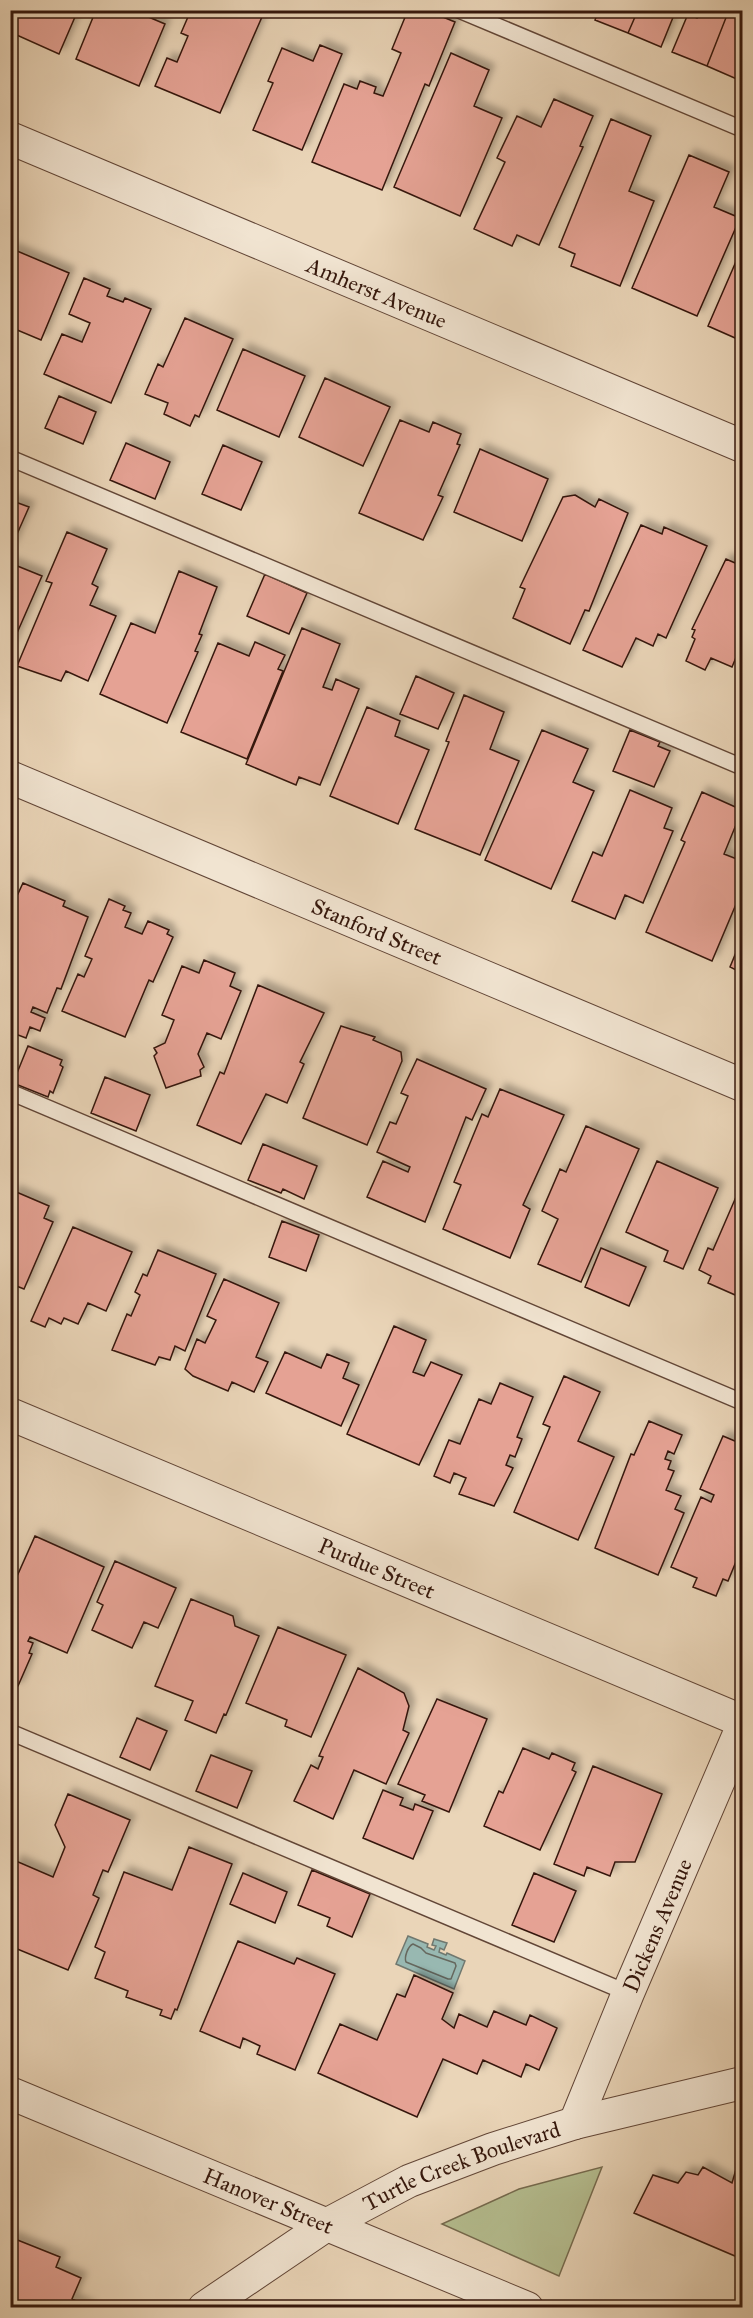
<svg xmlns="http://www.w3.org/2000/svg" width="753" height="2318" viewBox="0 0 753 2318" font-family="'IM FELL Great Primer',serif">
	<style>
		.green { fill: #b5be90; stroke: #756a4e; stroke-width: 1.5 }
		.water { fill: #98b8b1; stroke: #70786f; stroke-width: 1.5 }
		.lines { fill: none; stroke-linecap: round; stroke-linejoin: round }
		.shore { stroke: #66685e; stroke-width: 1.5 }
		.building { fill: #e5a294; stroke: #35170c; stroke-width: 1.5; filter: url(#shadow) }
		.service-casing { stroke: #624637; stroke-width: 18 }
		.minor-casing { stroke: #624637; stroke-width: 34 }
		.service { stroke: #f1e4d1; stroke-width: 15 }
		.minor { stroke: #f1e4d1; stroke-width: 32 }
		.labels { text-anchor: middle; stroke-width: 5; stroke-linejoin: round; paint-order: stroke }
		.street-label { font-size: 22px; fill: #35170c; stroke: #f1e4d1 }
	</style>
	<defs>
		<filter id="shadow"><feDropShadow dx="5.5" dy="-5.5" stdDeviation="3" flood-color="#0004"/></filter>
	</defs>
	<rect width="100%" height="100%" fill="#ead5b8"/>
	<filter id="stains"><feTurbulence type="fractalNoise" baseFrequency=".00333" numOctaves="4"/><feColorMatrix values="0 0 0 0 .2 0 0 0 0 .09 0 0 0 0 .02 0 0 0 .5 -.17"/></filter>
	<radialGradient id="worn" r=".72"><stop offset=".6" stop-color="#630" stop-opacity="0"/><stop offset="1" stop-color="#630" stop-opacity=".3"/></radialGradient>
	<!-- green -->
	<path class="green" d="M602,2167L559,2276L442,2224L519,2189Z"/>
	<!-- water -->
	<path class="water" d="M408,1936L428,1944L427,1947L434,1950L436,1946L432,1945L434,1939L447,1943L444,1950L440,1948L439,1952L446,1955L447,1953L465,1961L454,1989L396,1964Z"/>
	<g class="lines">
		<!-- shore -->
		<path class="shore" d="M413,1944L421,1948L426,1953L455,1963L456,1966L451,1979H448L406,1962C404,1957 408,1946 413,1944Z"/>
	</g>
	<!-- building -->
	<path class="building" d="M10,10H78L59,54L10,32Z
		M96,10H132L165,24L139,86L76,59Z
		M191,10H265L220,113L155,86L167,58L177,62L188,36L181,33Z
		M408,10H426L455,22L429,86L425,84L382,190L312,162L344,84L357,89L360,81L376,87L374,93L383,96L401,53L392,49Z
		M599,10H638L628,33L595,20Z
		M638,10H676L661,47L628,33Z
		M700,10H729L707,66L672,52L688,14L697,18Z
		M729,10H742V72L739,80L707,66Z
		M320,45L342,54L302,150L253,130L273,83L268,81L282,48L313,61Z
		M451,53L489,70L474,106L502,118L460,216L394,187Z
		M554,99L593,116L580,146L583,147L539,245L517,235L512,246L474,229L505,162L497,158L517,116L541,127Z
		M611,119L651,136L629,191L654,201L620,286L571,266L575,254L559,247Z
		M689,155L729,172L714,207L740,218L697,316L632,288Z
		M10,248L69,273L41,340L10,327Z
		M741,250H742V341L708,326Z
		M84,278L110,289L107,296L123,302L125,298L151,309L111,403L44,374L62,334L82,342L90,323L69,314Z
		M185,318L233,339L199,417L195,415L190,426L164,414L168,403L145,394L158,364L163,367Z
		M243,349L305,376L279,437L217,410Z
		M325,378L390,407L363,466L299,437Z
		M59,396L96,412L83,444L45,428Z
		M400,420L429,432L433,422L461,434L457,444L460,445L438,495L443,497L423,540L359,513Z
		M126,443L170,462L155,499L110,480Z
		M223,445L262,462L241,510L202,494Z
		M480,449L548,479L522,541L454,512Z
		M575,495L595,507L599,499L628,513L589,611L585,610L570,644L513,618L525,589L520,587L563,497Z
		M10,500L29,507L10,550Z
		M641,525L662,534L664,527L707,546L666,638L658,634L653,646L636,638L622,667L583,650Z
		M67,532L107,549L92,584L98,587L90,605L116,616L88,681L66,671L61,681L17,666L52,583L46,581Z
		M726,559L742,566V643L732,667L711,658L705,670L686,661L695,639L692,637L695,630L692,629Z
		M10,563L42,576L10,649Z
		M179,571L217,587L199,634L202,635L195,651L198,652L167,723L100,694L131,623L155,633Z
		M265,574L307,593L289,634L247,616Z
		M302,628L340,644L323,687L332,690L336,679L359,689L320,785L299,777L296,785L246,764Z
		M255,642L285,655L278,669L283,671L247,759L181,732L218,643L249,656Z
		M416,676L454,693L438,729L400,714Z
		M464,695L504,712L490,749L519,761L480,855L415,829L449,742L446,741Z
		M367,707L400,721L395,736L429,750L398,824L330,796Z
		M542,730L588,749L573,782L594,791L551,889L485,860Z
		M630,730L660,742L658,746L670,751L654,787L613,771Z
		M630,790L672,808L664,828L673,831L643,903L625,895L615,919L572,901L593,852L602,856Z
		M702,792L742,810L724,854L742,861V890L712,961L646,932L685,842L681,840Z
		M23,883L65,901L63,906L88,917L61,989L57,988L47,1013L33,1007L31,1012L45,1018L40,1031L30,1027L26,1038L10,1032V911Z
		M109,899L125,906L123,910L131,913L125,927L142,934L148,921L169,930L167,934L173,937L153,982L149,980L125,1037L62,1011L78,974L84,977L92,959L85,956Z
		M742,938V973L730,967Z
		M204,960L235,973L230,986L241,991L221,1039L207,1033L198,1054L204,1067L200,1070L201,1076L166,1088L154,1056L157,1053L154,1048L165,1043L174,1020L162,1015L182,966L199,973Z
		M258,985L324,1013L300,1062L304,1064L287,1103L266,1094L241,1144L197,1125L220,1072L224,1074Z
		M341,1026L375,1037L373,1040L401,1052L402,1061L367,1145L303,1118Z
		M28,1046L62,1060L60,1065L63,1067L53,1093L50,1091L48,1097L13,1083Z
		M417,1059L486,1089L472,1120L466,1117L425,1222L367,1197L383,1161L408,1172L410,1167L377,1152L390,1122L396,1124L408,1096L401,1093Z
		M105,1077L150,1095L136,1131L91,1113Z
		M500,1089L564,1115L523,1205L530,1209L510,1258L443,1229L461,1185L454,1182L482,1114L488,1117Z
		M586,1126L639,1149L581,1282L538,1264L558,1219L542,1211L560,1169L566,1172Z
		M263,1144L317,1166L304,1199L283,1189L281,1193L248,1180Z
		M657,1161L718,1188L683,1269L664,1261L668,1251L626,1232Z
		M739,1190L742,1192V1298L708,1283L711,1276L699,1270L708,1248L713,1250Z
		M14,1191L49,1206L44,1218L53,1222L24,1289L14,1285L10,1294V1199Z
		M282,1221L319,1235L306,1271L269,1257Z
		M73,1227L132,1252L106,1311L88,1303L78,1324L64,1318L61,1324L49,1318L45,1327L31,1321Z
		M601,1248L646,1267L629,1306L585,1287Z
		M158,1250L216,1274L185,1351L175,1346L170,1360L159,1357L155,1365L112,1350L127,1314L131,1316L140,1295L135,1292L143,1274L147,1276Z
		M224,1279L279,1303L256,1357L268,1362L254,1392L232,1382L228,1391L193,1376L185,1369L197,1339L205,1343L216,1320L207,1316Z
		M394,1326L426,1340L413,1372L424,1376L431,1362L462,1375L419,1465L347,1434Z
		M285,1352L321,1368L327,1354L349,1363L343,1378L359,1385L341,1426L266,1393Z
		M564,1376L600,1392L578,1441L614,1457L578,1540L514,1512L550,1427L543,1424Z
		M500,1383L533,1397L517,1437L522,1439L515,1457L510,1455L506,1465L513,1468L494,1506L459,1494L466,1478L454,1473L450,1483L434,1476L449,1440L460,1444L479,1399L491,1404Z
		M649,1421L682,1435L674,1454L668,1451L665,1459L671,1461L668,1469L674,1471L666,1490L681,1496L675,1509L684,1513L658,1575L595,1548L631,1454L634,1455Z
		M723,1436L742,1444V1547L728,1581L723,1579L716,1596L693,1587L697,1578L671,1567L701,1497L711,1502L714,1495L700,1489Z
		M35,1536L104,1567L67,1653L30,1637L28,1641L33,1643L29,1653L32,1654L18,1686L13,1688L10,1687V1592Z
		M115,1561L176,1588L158,1628L144,1622L132,1648L92,1630L103,1605L97,1602Z
		M191,1599L233,1616L235,1626L259,1636L226,1715L224,1714L216,1733L185,1720L193,1701L155,1686Z
		M278,1627L346,1655L311,1737L285,1726L287,1720L246,1703Z
		M358,1668L404,1693L409,1706L403,1730L409,1733L386,1784L354,1770L333,1819L294,1801L311,1765L318,1769L320,1764L323,1757L319,1756Z
		M437,1699L487,1719L449,1812L422,1801L425,1795L398,1784Z
		M137,1718L167,1731L150,1770L120,1757Z
		M523,1748L549,1759L552,1753L575,1763L572,1770L576,1772L540,1850L484,1826L499,1791L503,1793Z
		M211,1755L252,1771L237,1808L196,1791Z
		M593,1766L662,1794L635,1862H615L610,1876L587,1867L584,1876L554,1864Z
		M383,1790L403,1798L400,1805L413,1810L415,1804L433,1811L413,1859L363,1838Z
		M68,1794L130,1820L108,1872L103,1870L93,1895L99,1898L68,1970L10,1946V1875L16,1861L53,1877L65,1847L55,1825Z
		M189,1847L232,1864L177,2010L175,2009L171,2019L160,2015L162,2010L126,1997L128,1991L95,1978L105,1952L95,1947L124,1872L172,1890Z
		M312,1870L370,1894L352,1937L327,1926L330,1918L298,1905Z
		M243,1873L287,1892L275,1923L230,1904Z
		M534,1873L576,1891L554,1942L512,1925Z
		M238,1941L294,1964L297,1958L335,1974L295,2070L257,2054L260,2046L243,2038L240,2048L200,2031Z
		M414,1975L453,1993L442,2019L454,2028L459,2014L487,2027L494,2011L526,2025L530,2015L557,2028L539,2070L526,2064L521,2077L483,2060L477,2074L443,2059L417,2117L318,2073L340,2024L377,2040L397,1994L405,1997Z
		M742,2149V2259L634,2213L653,2175L678,2183L686,2172L698,2175L703,2167L732,2183Z
		M10,2237L60,2257L56,2267L81,2278L72,2299L91,2308H10Z"/>
	<g class="lines">
		<!-- service casing -->
		<g class="service-casing">
			<path id="service" d="M459,10L742,129
				M10,458L742,767
				M10,1092L742,1402
				M10,1732L628,1993"/>
		</g>
		<!-- minor casing -->
		<g class="minor-casing">
			<g id="minor">
				<path id="s1" d="M10,138L742,446"/>
				<path id="s2" d="M10,777L742,1085"/>
				<path id="s3" d="M10,1414L742,1721"/>
				<path id="s4" d="M10,2093L527,2308"/>
				<path id="s5" d="M575,2123L628,1993L742,1727"/>
				<path id="s6" d="M204,2308L328,2224L409,2181L493,2149L575,2123L742,2083"/>
			</g>
		</g>
		<!-- service -->
		<use href="#service" class="service"/>
		<!-- minor -->
		<use href="#minor" class="minor"/>
	</g>
	<g class="labels">
		<!-- street labels -->
		<g class="street-label">
			<text dy="8" stroke="none"><textPath href="#s1" startOffset="398">Amherst Avenue</textPath></text>
			<text dy="8" stroke="none"><textPath href="#s2" startOffset="398">Stanford Street</textPath></text>
			<text dy="8" stroke="none"><textPath href="#s3" startOffset="398">Purdue Street</textPath></text>
			<text dy="8" stroke="none"><textPath href="#s5" startOffset="214">Dickens Avenue</textPath></text>
			<text dy="8" stroke="none"><textPath href="#s6" startOffset="296">Turtle Creek Boulevard</textPath></text>
			<text dy="8" stroke="none"><textPath href="#s4" startOffset="280">Hanover Street</textPath></text>
		</g>
	</g>
	<!-- margin -->
	<rect width="753" height="2318" fill="none" stroke="#ead5b8" stroke-width="36"/>
	<rect x="12" y="12" width="729" height="2294" fill="none" stroke="#35170c" stroke-width="3"/>
	<rect x="18" y="18" width="717" height="2282" fill="none" stroke="#35170c" stroke-width="1.5"/>
	<rect width="100%" height="100%" filter="url(#stains)"/>
	<rect width="100%" height="100%" fill="url(#worn)"/>
</svg>
